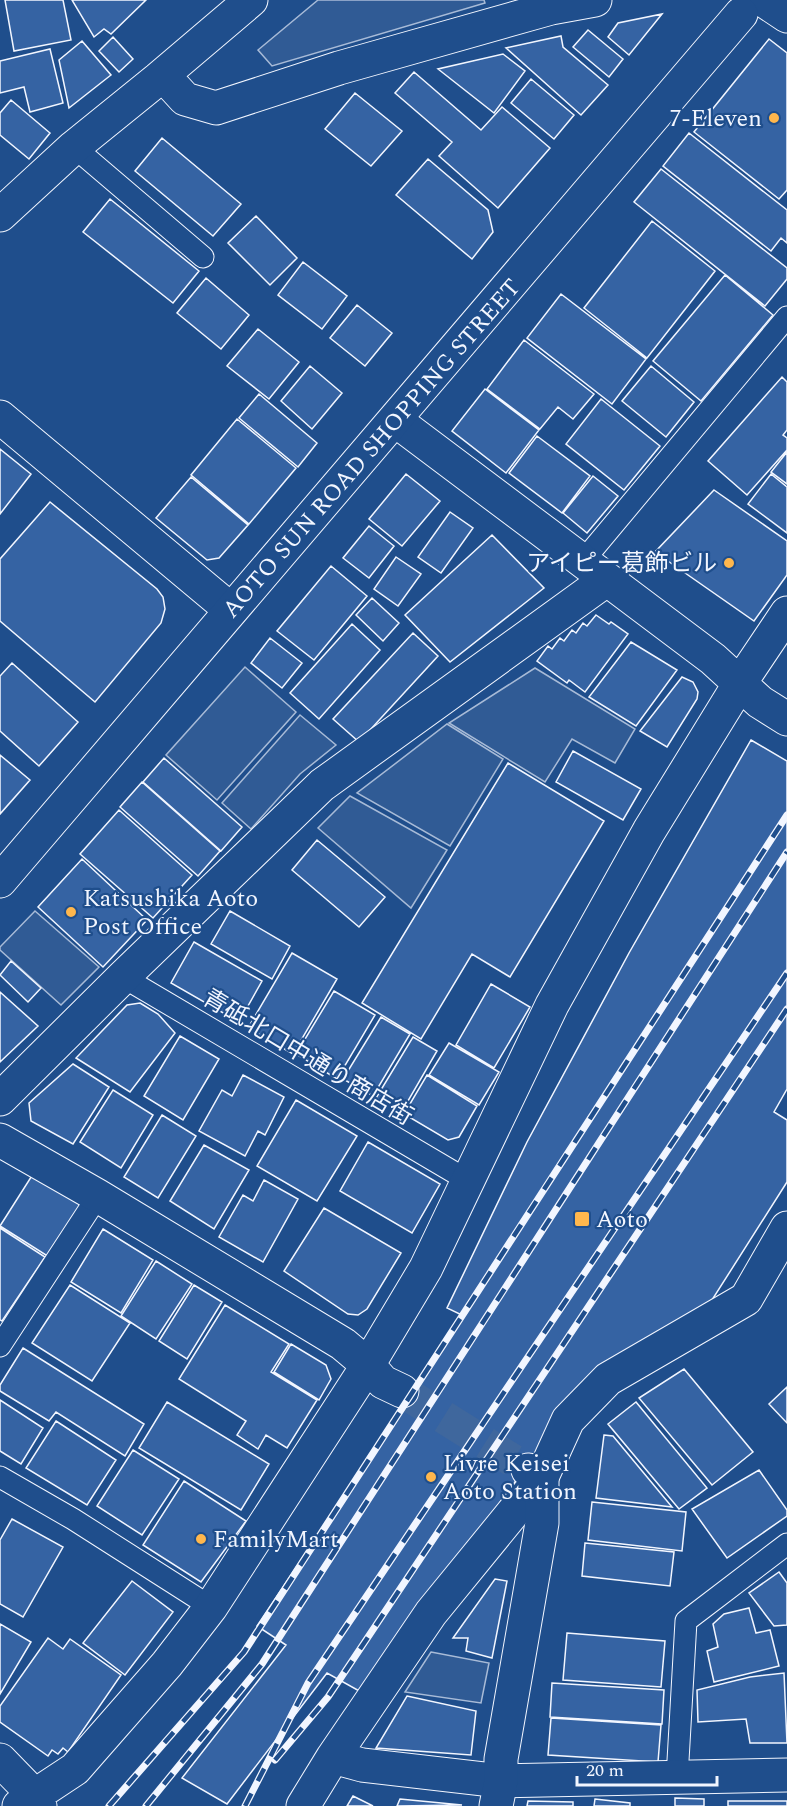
<svg xmlns="http://www.w3.org/2000/svg" width="787" height="1806" viewBox="0 0 787 1806" font-family="Spectral,'Noto Sans JP',serif">
	<style>
		.built { fill: #305b95; stroke: #a8bbd7; stroke-width: 1.5 }
		.building { fill: #3563a3; stroke: #f2f6ff; stroke-width: 1.5 }
		.lines { fill: none; stroke-linecap: round; stroke-linejoin: round }
		.minor-tunnel { stroke: #3f679d; stroke-width: 33; stroke-dasharray: 33 16; stroke-linecap: butt }
		.service-casing { stroke: #f2f6ff; stroke-width: 23 }
		.minor-casing { stroke: #f2f6ff; stroke-width: 35 }
		.tertiary-casing { stroke: #f2f6ff; stroke-width: 35 }
		.service { stroke: #1f4e8c; stroke-width: 21 }
		.minor { stroke: #1f4e8c; stroke-width: 33 }
		.tertiary { stroke: #1f4e8c; stroke-width: 33 }
		.rail-casing { stroke: #f2f6ff; stroke-width: 7 }
		.rail { stroke: #1f4e8c; stroke-width: 4.5; stroke-dasharray: 14; stroke-linecap: butt }
		.poi-dot { fill: #ffb74d; stroke: #1f4e8c; stroke-width: 2 }
		.labels { text-anchor: middle; stroke-width: 4.5; stroke-linejoin: round; paint-order: stroke }
		.poi-label { font-size: 24px; fill: #f2f6ff; stroke: #1f4e8c; text-anchor: start }
		.street-label { font-size: 24px; fill: #f2f6ff; stroke: #1f4e8c }
	</style>
	<rect width="100%" height="100%" fill="#1f4e8c"/>
	<!-- built -->
	<path class="built" d="M318,0H484L485,3L272,66L258,50Z
		M245,667L296,712L217,800L166,755Z
		M535,668L635,729L615,763L572,739L545,782L449,723Z
		M300,715L336,745L300,774L251,829L222,803Z
		M447,724L503,759L450,846L357,793Z
		M350,796L447,850L411,908L318,828Z
		M35,911L99,967L61,1005L0,950V947Z
		M431,1652L489,1663L481,1703L405,1692Z"/>
	<!-- building -->
	<path class="building" d="M5,0H63L71,40L14,51Z
		M72,0H146L111,34L104,29L94,37Z
		M662,14L629,55L608,37L618,23Z
		M588,30L623,59L609,77L573,47Z
		M561,36L563,47L608,85L581,115L506,48Z
		M113,37L133,59L119,72L99,51Z
		M769,39L787,53V190L779,199L694,132Z
		M82,41L111,75L69,108L59,60Z
		M50,49L63,103L30,112L24,87L0,93V61Z
		M503,54L525,71L494,113L438,69Z
		M414,72L481,130L502,107L550,148L498,208L439,156L452,142L395,93Z
		M531,79L574,115L554,139L511,103Z
		M355,93L402,131L371,166L325,129Z
		M11,100L50,133L29,159L0,135V113Z
		M689,133L787,210V243L781,238L771,251L663,166Z
		M162,138L241,204L213,236L135,171Z
		M428,159L488,210L493,232L472,259L396,195Z
		M661,169L787,268V279L765,306L634,202Z
		M110,199L199,271L173,303L83,232Z
		M256,216L297,258L270,285L228,243Z
		M652,221L715,271L647,358L584,308Z
		M303,262L347,296L322,329L278,295Z
		M725,275L773,315L701,401L653,361Z
		M206,278L249,315L221,349L177,313Z
		M561,294L646,359L612,404L527,338Z
		M357,305L392,333L365,366L330,338Z
		M258,329L299,362L269,399L227,366Z
		M524,340L594,394L573,419L558,407L540,429L487,389Z
		M310,366L342,393L312,429L281,401Z
		M651,366L694,402L666,437L622,401Z
		M782,377L787,382V430L783,435L787,438V450L747,495L708,461Z
		M485,389L539,430L506,473L452,431Z
		M259,394L317,443L298,467L239,418Z
		M601,399L660,446L624,490L566,444Z
		M237,419L296,468L249,524L191,475Z
		M537,436L590,476L562,513L509,473Z
		M0,449L31,474L0,514Z
		M787,452V484L771,472Z
		M406,474L440,501L402,546L369,519Z
		M771,474L787,487V533L748,504Z
		M593,476L618,496L587,533L563,513Z
		M191,477L248,525L219,558L207,560L156,518Z
		M714,490L787,541V575L754,621L655,552Z
		M50,502L157,589L163,597L165,609L161,623L95,702L0,621V559Z
		M450,512L473,528L441,573L418,557Z
		M369,526L394,546L369,578L343,558Z
		M492,535L544,588L450,662L405,615Z
		M396,557L421,574L398,606L374,589Z
		M331,566L367,596L314,660L277,631Z
		M372,598L399,623L383,641L356,615Z
		M596,615L609,624L611,622L628,634L585,692L569,680L567,683L537,661L548,646L552,649L560,638L564,641L572,630L576,633L583,623L587,626Z
		M352,624L380,650L319,719L290,693Z
		M413,633L438,656L359,742L333,719Z
		M270,638L302,663L282,688L251,663Z
		M631,642L677,670L636,726L589,697Z
		M12,663L78,722L39,766L0,731V676Z
		M682,677L693,682L698,692L697,699L667,747L640,731Z
		M751,740L787,761V1089L774,1112L787,1120V1182L712,1300L600,1366L361,1692L327,1673L227,1804L182,1778L286,1645L257,1626L464,1316L447,1308L527,1142L629,953Z
		M573,751L641,789L623,820L556,782Z
		M0,755L30,780L0,814Z
		M164,758L242,827L221,851L143,782Z
		M508,763L604,821L510,977L472,954L421,1039L362,1003Z
		M142,782L220,851L198,876L120,807Z
		M119,810L192,875L153,918L80,854Z
		M317,840L385,897L359,927L292,870Z
		M82,859L147,920L103,967L38,907Z
		M230,911L290,946L272,979L211,944Z
		M194,942L262,981L239,1022L171,983Z
		M292,953L337,979L293,1054L248,1028Z
		M11,961L41,988L28,1002L0,975Z
		M491,984L530,1007L494,1068L456,1045Z
		M334,991L375,1015L337,1079L296,1054Z
		M0,992L38,1026L0,1062Z
		M140,1003L158,1014L175,1033L130,1092L76,1058L127,1005Z
		M381,1017L410,1034L373,1096L343,1079Z
		M180,1036L219,1059L183,1120L144,1096Z
		M413,1037L437,1051L401,1113L376,1098Z
		M449,1043L499,1072L479,1105L429,1075Z
		M73,1064L109,1087L73,1144L31,1121L29,1103Z
		M243,1075L284,1097L265,1135L258,1131L245,1156L199,1131L222,1090L232,1096Z
		M427,1075L477,1106L459,1137L448,1140L404,1114Z
		M113,1090L153,1115L121,1168L80,1142Z
		M296,1100L357,1136L317,1201L257,1166Z
		M162,1115L196,1136L158,1198L124,1177Z
		M368,1142L440,1184L412,1233L340,1191Z
		M204,1145L249,1170L214,1229L170,1201Z
		M33,1174L82,1205L49,1257L0,1226Z
		M264,1180L298,1199L263,1262L219,1237L243,1195L253,1201Z
		M324,1208L401,1253L367,1309L358,1315L348,1314L284,1271Z
		M0,1228L45,1257L2,1321L0,1320Z
		M103,1229L153,1260L121,1313L71,1282Z
		M156,1261L192,1284L156,1339L121,1316Z
		M70,1285L130,1323L92,1381L32,1343Z
		M194,1285L222,1302L187,1359L159,1341Z
		M225,1305L289,1344L271,1372L317,1400L287,1448L266,1435L258,1449L237,1435L246,1421L179,1379Z
		M291,1344L326,1365L331,1379L319,1400L274,1372Z
		M23,1348L144,1424L125,1456L56,1412L49,1421L0,1391V1385Z
		M684,1369L753,1452L712,1485L639,1398Z
		M787,1387V1423L769,1404Z
		M0,1400L43,1428L21,1464L0,1451Z
		M167,1402L269,1464L241,1510L139,1448Z
		M636,1402L707,1488L679,1509L608,1424Z
		M56,1421L116,1460L87,1505L26,1468Z
		M604,1435L613,1436L672,1507L596,1498Z
		M133,1450L179,1479L142,1535L97,1506Z
		M759,1470L787,1510V1516L727,1558L692,1509Z
		M184,1481L246,1521L201,1582L143,1545Z
		M592,1502L686,1512L682,1551L588,1540Z
		M12,1519L63,1547L23,1617L0,1604V1540Z
		M585,1543L674,1552L670,1586L582,1576Z
		M779,1572L787,1583V1625L774,1626L749,1593Z
		M495,1579L507,1581L492,1658L466,1651L468,1638H453Z
		M132,1581L173,1612L125,1675L83,1643Z
		M749,1608L756,1633L770,1630L779,1666L714,1682L707,1651L718,1647L713,1624L724,1614Z
		M0,1624L31,1642L0,1694Z
		M567,1633L665,1641L661,1687L563,1680Z
		M48,1638L63,1649L70,1639L121,1675L68,1752L63,1748L58,1754L52,1750L48,1756L0,1722V1706Z
		M784,1673L787,1743H750L746,1719L698,1722L697,1690L750,1677Z
		M552,1683L664,1690L662,1724L550,1717Z
		M407,1696L476,1711L471,1755L376,1748Z
		M551,1718L661,1725L658,1762L548,1755Z
		M353,1796L373,1806H347Z
		M675,1798L704,1799V1806H675Z
		M400,1799L462,1805L397,1806Z
		M595,1799L630,1803V1806H594Z
		M528,1801L573,1802V1806H527Z
		M728,1801H787V1806H728Z"/>
	<g class="lines">
		<!-- minor-tunnel -->
		<path class="minor-tunnel" d="M402,1391L528,1470"/>
		<!-- service casing -->
		<g class="service-casing">
			<path id="service" d="M74,147L203,257
				M583,561L787,317
				M123,977L467,1180
				M0,1346L98,1196
				M0,1477L73,1519L211,1607
				M677,1778L686,1621L787,1544"/>
		</g>
		<!-- minor casing -->
		<g class="minor-casing">
			<path id="minor" d="M763,0L787,16
				M163,75L185,99L216,108L339,68L551,8L595,0
				M0,215L74,147L158,79L251,0
				M0,417L231,610
				M395,420L713,659L760,702L787,719
				M0,1099L123,977L322,785L606,580
				M0,1140L98,1196L343,1344L368,1365L383,1382L402,1391
				M528,1470L542,1477L568,1420L608,1379L746,1299L787,1228
				M333,1757L362,1765L501,1781L787,1775
				M0,1760L35,1796L40,1806
				M19,1806L75,1769L167,1664L211,1607L368,1365L426,1268L552,1005L649,831L740,683L787,613
				M303,1806L333,1757L431,1613L542,1477"/>
		</g>
		<!-- tertiary casing -->
		<g class="tertiary-casing">
			<path id="tertiary" d="M0,881L741,14
				M496,1806L501,1781V1759L542,1523V1477"/>
		</g>
		<!-- service -->
		<use href="#service" class="service"/>
		<!-- minor -->
		<use href="#minor" class="minor"/>
		<!-- tertiary -->
		<use href="#tertiary" class="tertiary"/>
		<!-- rail casing -->
		<g class="rail-casing">
			<path id="rail" d="M275,1760L328,1697L787,1009
				M109,1806L244,1652L787,815
				M146,1806L262,1664L787,852
				M245,1806L308,1683L787,973"/>
		</g>
		<!-- rail -->
		<use href="#rail" class="rail"/>
	</g>
	<!-- markers -->
	<g class="poi-dot">
		<circle cx="774" cy="118" r="6"/>
		<circle cx="729" cy="563" r="6"/>
		<circle cx="71" cy="912" r="6"/>
		<rect x="574" y="1211" width="16" height="16" rx="3"/>
		<circle cx="431" cy="1477" r="6"/>
		<circle cx="201" cy="1539" r="6"/>
	</g>
	<g class="labels">
		<!-- poi labels -->
		<g class="poi-label">
			<text x="762" y="126" text-anchor="end">7-Eleven</text>
			<text x="717" y="571" text-anchor="end">アイピー葛飾ビル</text>
			<text x="83" y="906">Katsushika Aoto<tspan x="83" dy="28">Post Office</tspan></text>
			<text x="596" y="1227">Aoto</text>
			<text x="443" y="1471">Livre Keisei<tspan x="443" dy="28">Aoto Station</tspan></text>
			<text x="213" y="1547">FamilyMart</text>
		</g>
		<!-- street labels -->
		<g class="street-label">
			<text transform="translate(371 448) rotate(-49)" y="8">AOTO SUN ROAD SHOPPING STREET</text>
			<text transform="translate(308 1057) rotate(31)" y="8">青砥北口中通り商店街</text>
		</g>
	</g>
	<!-- scale -->
	<path d="M577 1776v9h140v-9" fill="none" stroke="#f2f6ff" stroke-width="3"/>
	<text x="586" y="1776" font-size="18" fill="#f2f6ff" stroke="#1f4e8c" stroke-width="4.5" paint-order="stroke">20 m</text>
</svg>
